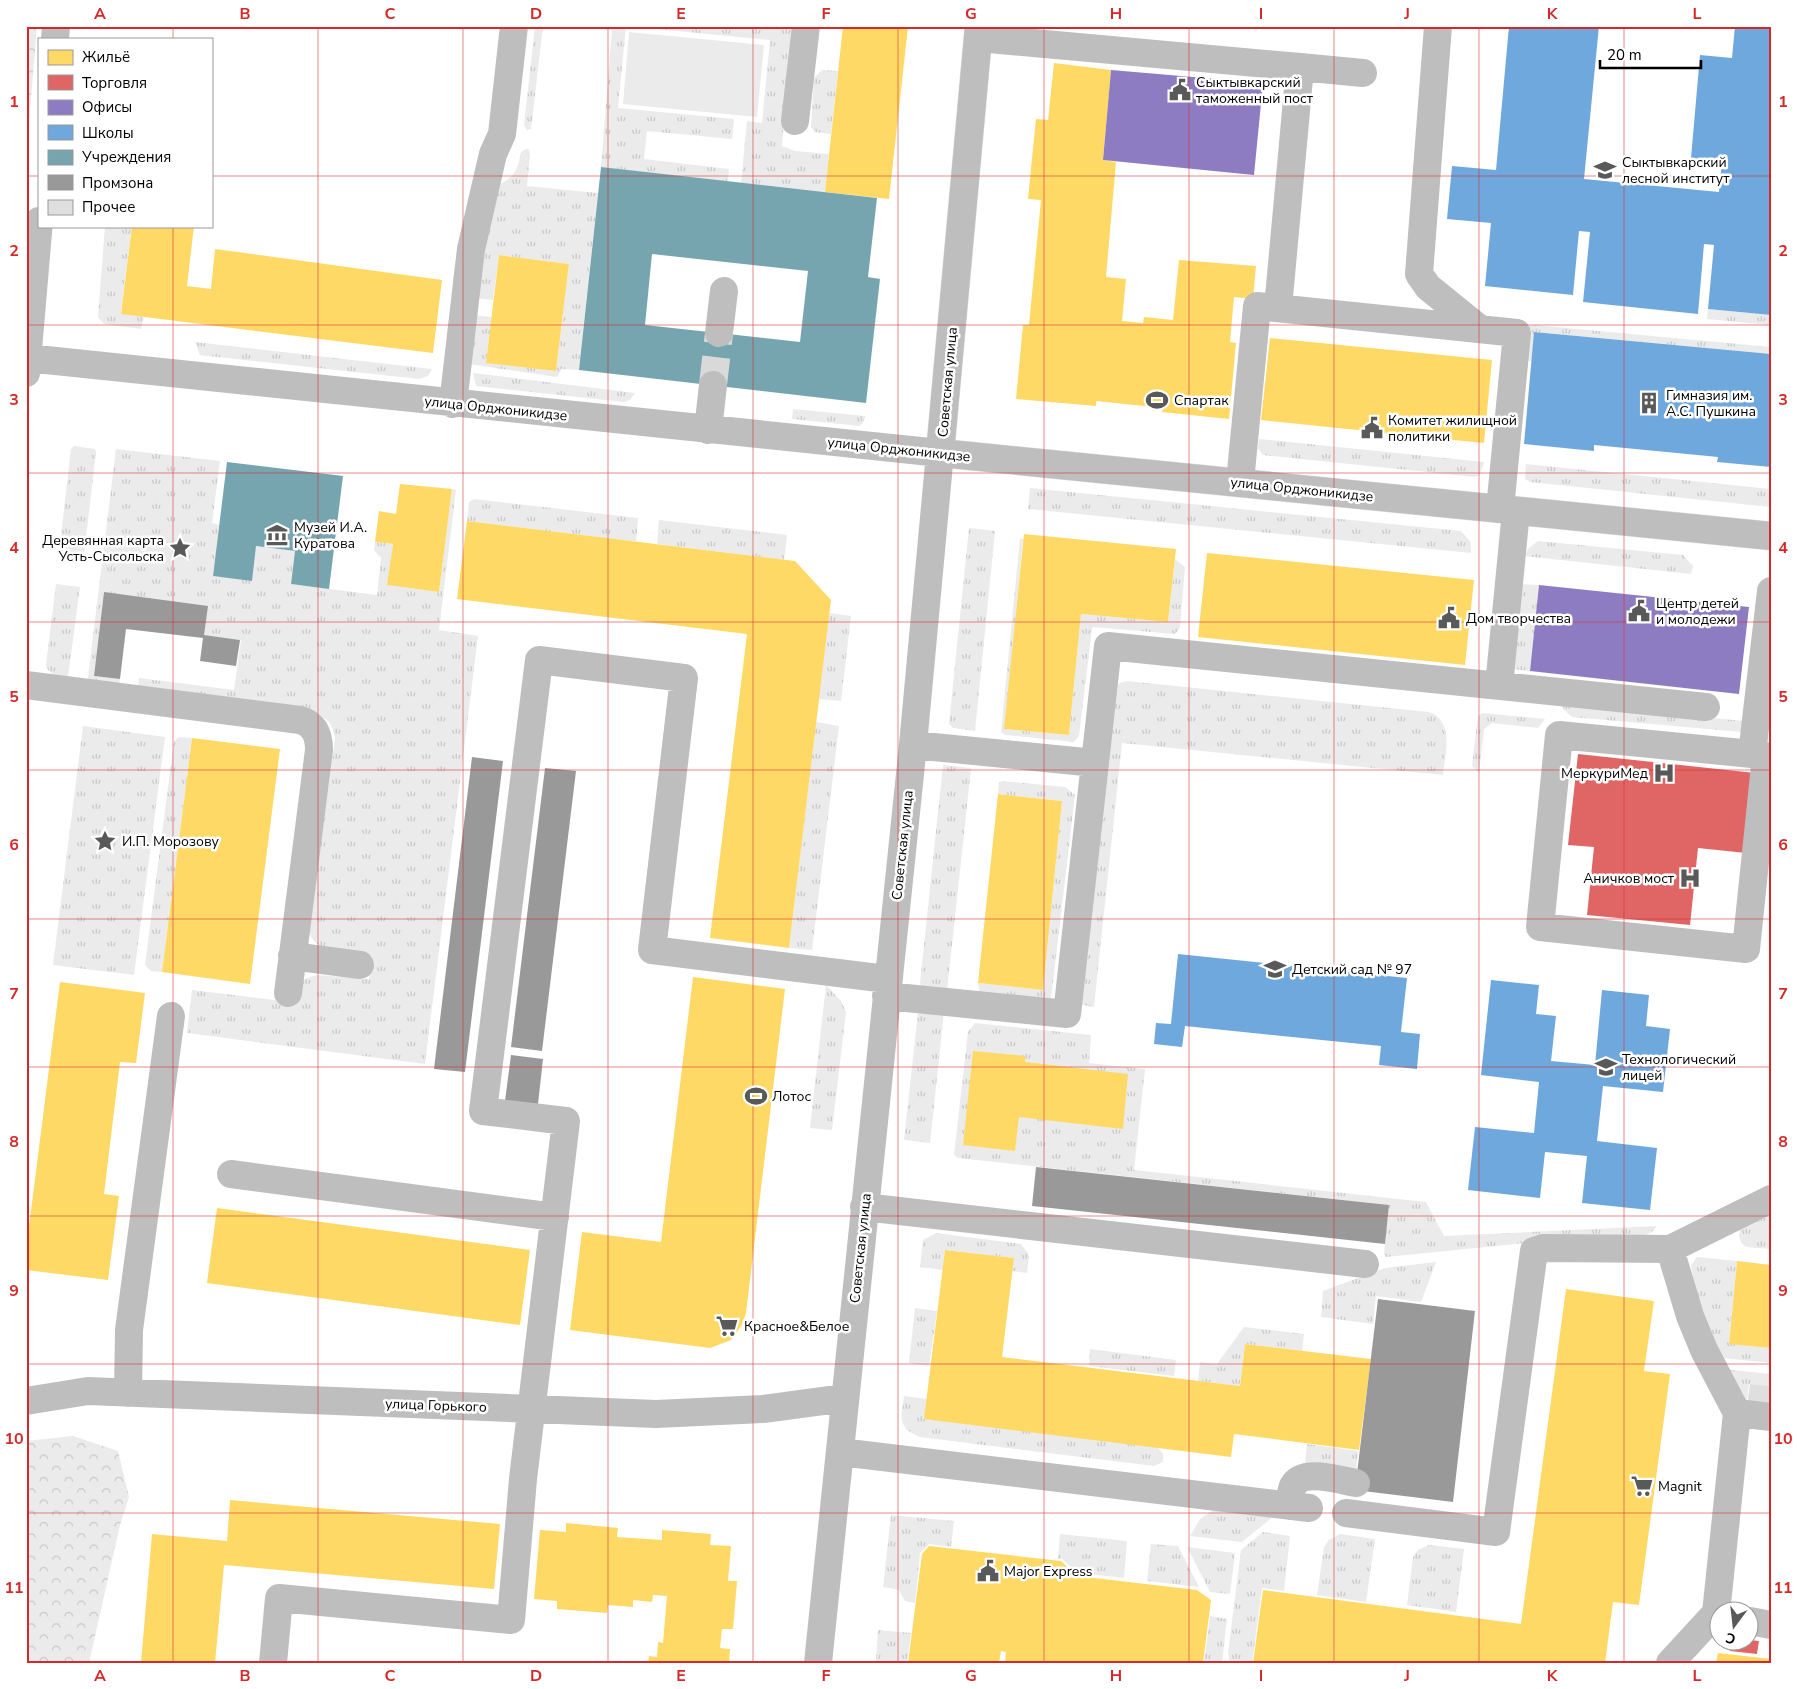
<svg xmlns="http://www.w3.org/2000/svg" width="1797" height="1689" viewBox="0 0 1797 1689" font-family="'Nunito Sans',sans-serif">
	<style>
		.grass { fill: url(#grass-tufts) }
		.forest { fill: url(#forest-crowns) }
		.pitch { fill: #ebebeb }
		.homes { fill: #ffd966 }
		.shops { fill: #e06666 }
		.offices { fill: #8e7cc3 }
		.schools { fill: #6fa8dc }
		.public { fill: #76a5af; fill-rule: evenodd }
		.industry { fill: #999 }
		.building { fill: #dfdfdf }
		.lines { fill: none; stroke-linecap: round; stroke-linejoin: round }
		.minor-tunnel { stroke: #d9d9d9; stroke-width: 28; stroke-dasharray: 28 14; stroke-linecap: butt }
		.major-casing { stroke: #dbdbdb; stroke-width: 29 }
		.minor { stroke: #bebebe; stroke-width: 28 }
		.major { stroke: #bebebe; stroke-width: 28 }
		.grid { fill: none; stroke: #d62828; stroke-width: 1; stroke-opacity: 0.55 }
		.labels { text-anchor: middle; stroke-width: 5; stroke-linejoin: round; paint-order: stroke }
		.poi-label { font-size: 14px; fill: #000; stroke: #fff; text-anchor: start }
		.street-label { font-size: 14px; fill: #000; stroke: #fff }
		.neatline { fill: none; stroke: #d62828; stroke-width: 2 }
		.grid-label { font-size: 16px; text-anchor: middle; font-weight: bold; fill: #d62828 }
	</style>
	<defs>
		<pattern id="grass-tufts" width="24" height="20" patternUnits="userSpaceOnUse" patternTransform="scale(1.25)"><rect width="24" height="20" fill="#ebebeb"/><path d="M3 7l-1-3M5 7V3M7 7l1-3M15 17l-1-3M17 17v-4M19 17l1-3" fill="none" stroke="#c8c8c8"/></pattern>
		<pattern id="forest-crowns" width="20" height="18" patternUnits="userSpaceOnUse" patternTransform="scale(1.25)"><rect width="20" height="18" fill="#ebebeb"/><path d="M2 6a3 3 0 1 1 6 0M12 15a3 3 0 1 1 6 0" fill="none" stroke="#c8c8c8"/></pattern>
	</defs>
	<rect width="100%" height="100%" fill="#fff"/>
	<!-- grass -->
	<path class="grass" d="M535,26H543L531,129L527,130L524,125Z
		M572,26H792L782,146L795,151L829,154L825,192L741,183L747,121L762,123L770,40L626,26L618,108L734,119L732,139L647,131L644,159L729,169L728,182L601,167L612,30Z
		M822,70L838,71L831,134L815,132L811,127L814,78Z
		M526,149L529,150L530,155L527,186L598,193L579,370L561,369L558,376L556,377L469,364L472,315L492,317L486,362L556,371L569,264L499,255L493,300L474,298L492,187C513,179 517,174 521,152Z
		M105,226H132L121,313L144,317L141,329L104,324L98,317Z
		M1708,309L1771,315V325L1707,319Z
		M1534,325L1771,347V354L1535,332L1532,361L1522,360L1527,327Z
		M195,342L432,369L428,376L419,379L200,355Z
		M473,373L635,393L630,400L624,402L476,386Z
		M793,409L865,416L863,423L859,426L792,419Z
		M1259,439L1484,462L1480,475L1475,477L1263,455L1258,448Z
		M74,446L95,449L96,452L83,563L67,561L59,552L71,449Z
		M116,449L220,461L212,523L219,525L213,576L251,580L256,546L295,551L291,584L377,595L381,558L374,550L375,542L393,544L388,585L439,592L452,489L456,490L439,630L478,636L425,1064L187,1033L192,990L298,1003L301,983L305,979L317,975L369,979L372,956C351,953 317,956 309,932L335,738C333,725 329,719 316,713L138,691L139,678L234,690L241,640L204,635L104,592L94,676L120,679L119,685H87Z
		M1526,464L1771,489V507L1530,482L1525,479Z
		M1030,488L1461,531L1471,542V553L1028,509Z
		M474,499L638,518L636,542L467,521L469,502Z
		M659,520L787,535L784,560L657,544Z
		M969,528L995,531L975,731L953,728L949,724Z
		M1020,539H1023L1005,729L1069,735L1081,614L1168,622L1175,559L1185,567L1180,628L1175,634L1093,627L1092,629L1079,736L1074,742L1005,735L1001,732Z
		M1538,541L1683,555L1693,566L1691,574L1524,556L1529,548Z
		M56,584L80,587L68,677C59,676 49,676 46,665Z
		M1518,584L1539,585L1530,671L1509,669Z
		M829,613L851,616L841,701L819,699Z
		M1127,681L1429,712C1455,722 1445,752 1443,775L1122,743L1094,1007L1083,1005L1080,1002L1114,689L1120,683Z
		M1562,704L1744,721L1742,732L1572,717L1564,710Z
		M1483,713L1545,719L1538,728L1492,723L1484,729L1479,773L1472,766L1478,716Z
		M816,722L839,726L812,950L789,948Z
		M83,726L165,737L134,975L53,965Z
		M179,737L192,738L162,972L151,971L145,965L174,741Z
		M943,765L971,768L947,991L921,986L920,983Z
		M1002,781L1065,787L1075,795L1051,999L980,994L978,983L1043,990L1062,801L998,794L999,783Z
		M826,985L841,1001L846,1012L832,1130L810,1128Z
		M918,1012H944L930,1143L904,1140Z
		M975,1023L1091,1035L1089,1063L1145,1069L1134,1170L1426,1202L1444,1236L1657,1226L1652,1232L1646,1235L1535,1242L1386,1257L1384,1254L1389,1205L958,1158L954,1155L968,1032Z
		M1771,1216V1249C1750,1247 1736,1252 1740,1226Z
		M936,1233L1021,1244L1029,1255L1027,1273L1012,1271L1014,1258L945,1250L943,1270L920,1267L923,1240Z
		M1697,1257L1737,1261L1729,1343L1771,1348V1363L1722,1358L1698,1309L1691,1265Z
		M1436,1262L1421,1302L1376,1296L1373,1324L1321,1317L1323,1291L1385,1268Z
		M915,1308L937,1311L929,1366L909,1363Z
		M1244,1327L1304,1334L1302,1351L1245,1344L1240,1386L1198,1381L1200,1362L1217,1364Z
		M1090,1349L1176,1360L1174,1376L1089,1366Z
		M1723,1369L1771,1374V1386L1749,1384L1746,1406Z
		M904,1396L927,1399L1158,1448L1163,1454V1462L1154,1466L920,1437C897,1428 901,1418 904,1396Z
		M1307,1444L1358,1451L1355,1478L1304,1472Z
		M1215,1509L1279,1512L1242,1542L1190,1536L1200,1519Z
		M891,1515L954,1521L951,1547L929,1544L920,1553L915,1603L905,1601L899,1590L883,1587Z
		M1263,1532L1290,1536L1284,1591L1262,1588L1252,1663H1230L1228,1653L1241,1550Z
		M1060,1534L1127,1541L1124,1578L1078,1573L1062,1559H1058Z
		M1340,1534L1375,1539L1366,1602L1317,1595L1324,1547L1329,1540Z
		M1151,1544L1178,1546L1199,1587L1147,1581Z
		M1429,1545L1464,1549L1456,1612L1407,1605L1413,1557L1418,1550Z
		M1187,1547L1235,1553L1230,1594L1210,1592Z
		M1210,1616L1227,1619L1222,1663H1204Z
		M878,1630L911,1633L907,1663H876Z"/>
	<!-- forest -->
	<path class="forest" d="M26,26H37L26,158Z
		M73,1436L118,1451L129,1497L120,1525L89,1663H26V1441Z"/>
	<!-- pitch -->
	<path class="pitch" d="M629,32L764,45L757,117L623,104Z"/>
	<!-- homes -->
	<path class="homes" d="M843,26L908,27L889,199L825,192Z
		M1054,63L1111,70L1103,160L1116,162L1106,277L1126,279L1122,321L1143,323L1144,317L1173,320L1179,260L1256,266L1253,299L1234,297L1230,342L1236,343L1229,419L1162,412L1163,408L1096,401V406L1016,399L1023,325H1029L1041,200L1028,199L1036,119L1048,120Z
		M132,226H194L187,286L211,289L215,249L442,280L433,353L121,314Z
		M499,255L569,264L556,371L486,363Z
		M1270,338L1492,360L1484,443L1261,420Z
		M400,484L452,489L439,592L387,585L393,544L375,542L379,511L396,514Z
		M467,521L795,561L831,600L789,948L710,938L747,634L457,599Z
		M1024,534L1176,549L1168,622L1081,614L1069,735L1004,729Z
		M1207,553L1474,580L1465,665L1198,637Z
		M192,738L280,749L250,984L162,972Z
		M998,794L1062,801L1043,990L978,983Z
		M693,977L785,989L746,1313L742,1325L731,1340L710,1348L570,1330L582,1232L661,1242Z
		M60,982L145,993L136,1063L120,1062L104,1194L119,1196L108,1280L26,1270V1250Z
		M973,1051L1025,1056V1062L1128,1074L1123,1129L1019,1117L1015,1151L963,1145Z
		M217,1208L530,1250L520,1325L207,1283Z
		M945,1250L1014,1258L1002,1357L1240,1386L1245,1344L1371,1359L1359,1450L1234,1434L1231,1457L924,1419Z
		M1737,1261L1771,1265V1348L1729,1344Z
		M1566,1289L1654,1301L1644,1371L1670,1374L1639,1605L1613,1602L1605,1663H1253L1263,1590L1521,1624Z
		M230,1500L500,1524L494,1589L224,1565L215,1663H141L152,1534L227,1541Z
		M566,1523L618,1528L617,1537L662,1540V1530L711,1534L710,1545L731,1546L728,1581H737L733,1629H722L720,1648L730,1649L729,1663H648L649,1656L657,1657L658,1642L663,1643L667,1596L653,1595L652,1602L633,1600V1607L608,1605L607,1613L557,1609V1601L534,1599L540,1530L566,1532Z
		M929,1546L1061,1561L1077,1576L1197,1590L1211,1600L1203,1663H1005L1006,1652L1001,1651L999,1663H908L922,1554Z
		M1718,1653L1771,1659V1663H1716Z"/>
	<!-- shops -->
	<path class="shops" d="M1578,754L1755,773L1746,853L1698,848L1690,925L1587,915L1594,847L1568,845Z
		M1750,1640L1759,1641L1757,1654L1730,1651L1731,1642H1750Z"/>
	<!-- offices -->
	<path class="offices" d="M1111,70L1263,83L1254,175L1103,160Z
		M1539,585L1749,607L1739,694L1530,671Z"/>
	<!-- schools -->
	<path class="schools" d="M1509,26H1599L1584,179L1719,192L1722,161L1691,158L1700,55L1732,58L1735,26H1771V315L1708,309L1714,245L1704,244L1698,314L1583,302L1590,232L1579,231L1573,295L1485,286L1491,223L1447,219L1452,166L1496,170Z
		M1534,332L1771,354V467L1717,462L1718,457L1594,445V451L1524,444Z
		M1178,954L1407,978L1401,1032L1420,1034L1417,1069L1379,1065L1381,1046L1185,1026L1182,1047L1154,1044L1156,1023L1171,1024Z
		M1491,980L1539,985L1536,1014L1556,1016L1551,1061L1595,1065L1602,990L1649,995L1646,1026L1670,1029L1663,1092L1603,1086L1597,1141L1657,1148L1650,1210L1582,1203L1587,1156L1545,1152L1540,1198L1468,1190L1475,1127L1534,1133L1539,1082L1481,1075Z"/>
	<!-- public -->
	<path class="public" d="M601,167L877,198L868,277L880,279L866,403L579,370ZM652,254L808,271L800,342L645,325Z
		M227,462L343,476L329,589L291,584L295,551L256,546L252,581L213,576Z"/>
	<!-- industry -->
	<path class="industry" d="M104,592L208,606L204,635L240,640L236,666L200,661L203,638L126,629L120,679L94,676Z
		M472,757L503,761L465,1072L434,1069Z
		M545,768L576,771L542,1051L511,1047Z
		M511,1055L543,1059L538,1104L505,1101Z
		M1036,1167L1389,1205L1385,1244L1032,1206Z
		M1378,1299L1475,1311L1453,1502L1355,1490Z"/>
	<!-- building -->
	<path class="building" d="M1750,1384L1771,1386L1769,1407L1747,1405Z"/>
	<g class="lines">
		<!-- minor-tunnel -->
		<path class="minor-tunnel" d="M713,385L719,333"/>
		<!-- major casing -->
		<g class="major-casing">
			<path id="major" d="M979,26L940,453L1771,536"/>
		</g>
		<!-- minor -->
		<path class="minor" d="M1438,26L1419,274L1428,287L1480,329
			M978,38L1300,67L1278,308
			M55,39L56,26
			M1300,67L1363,73
			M795,121L806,26
			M719,333L724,291
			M27,358L940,453L913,745L818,1663
			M26,373L39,221
			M453,404L471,249L493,154L502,134L514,26
			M708,430L713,385
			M1240,482L1257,306L1517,333L1500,509
			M26,685L300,720C314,724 319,735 319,750L288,993
			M1499,686L1516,511
			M913,745L1095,763
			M1752,754L1766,756L1746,949L1540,927L1559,735L1752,754L1771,591
			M292,956L360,965
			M886,996L1067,1014L1108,646L1706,707
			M231,1174L555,1217
			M864,1207L1365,1264
			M1670,1249L1690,1316L1704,1350L1737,1413
			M128,1393L129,1330L171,1016
			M26,1401L88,1391L656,1414L763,1409L845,1398
			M840,1452L1309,1508
			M1290,1506C1291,1500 1290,1492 1293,1486C1303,1468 1338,1480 1356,1483
			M1346,1513L1496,1532L1534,1251L1543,1248L1670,1249L1771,1199
			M1720,1614L1716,1613L1737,1413L1771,1417
			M1750,1621L1771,1625
			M273,1663L279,1598L511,1620L523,1479L566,1121L483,1111L539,660L684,678L652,950L887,979
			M1670,1663L1716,1613"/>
		<!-- major -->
		<use href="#major" class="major"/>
	</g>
	<!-- grid -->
	<path class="grid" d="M173,26V39M318,26V1663M463,26V1663M608,26V1663M753,26V1663M898,26V1663M1044,26V1663M1189,26V1663M1334,26V1663M1479,26V1663M1624,26V1663M26,176H39M211,176H1771M173,226V1663M26,325H1771M26,473H1771M26,622H1771M26,770H1771M26,919H1771M26,1067H1771M26,1216H1771M26,1364H1771M26,1513H1771"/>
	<!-- icons -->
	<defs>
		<g id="civic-bare" transform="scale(1.725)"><path d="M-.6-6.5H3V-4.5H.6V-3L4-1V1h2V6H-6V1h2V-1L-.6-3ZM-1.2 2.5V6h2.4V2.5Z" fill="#595959" stroke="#fff" stroke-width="2.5" paint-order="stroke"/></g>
		<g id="university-bare" transform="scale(1.725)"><path d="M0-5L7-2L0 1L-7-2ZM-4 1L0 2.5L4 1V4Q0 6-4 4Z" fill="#595959" stroke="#fff" stroke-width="2.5" paint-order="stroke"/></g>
		<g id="stadium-bare" transform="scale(1.725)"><path d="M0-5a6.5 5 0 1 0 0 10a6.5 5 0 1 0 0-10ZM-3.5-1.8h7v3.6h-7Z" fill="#595959" stroke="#fff" stroke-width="2.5" paint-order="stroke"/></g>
		<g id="building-bare" transform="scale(1.725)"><path d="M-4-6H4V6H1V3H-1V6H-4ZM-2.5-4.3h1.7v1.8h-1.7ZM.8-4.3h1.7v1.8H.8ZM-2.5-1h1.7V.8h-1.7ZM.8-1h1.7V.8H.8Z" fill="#595959" stroke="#fff" stroke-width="2.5" paint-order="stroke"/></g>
		<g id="museum-bare" transform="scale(1.725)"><path d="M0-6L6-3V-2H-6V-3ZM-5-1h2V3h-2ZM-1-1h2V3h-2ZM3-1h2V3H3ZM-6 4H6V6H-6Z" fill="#595959" stroke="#fff" stroke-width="2.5" paint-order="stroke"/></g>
		<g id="sight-bare" transform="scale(1.725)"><path d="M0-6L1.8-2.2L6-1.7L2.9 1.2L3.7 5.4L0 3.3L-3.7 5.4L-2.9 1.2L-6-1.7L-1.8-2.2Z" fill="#595959" stroke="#fff" stroke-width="2.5" paint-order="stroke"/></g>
		<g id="hospital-bare" transform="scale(1.725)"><path d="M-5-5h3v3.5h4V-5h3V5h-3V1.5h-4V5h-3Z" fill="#595959" stroke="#fff" stroke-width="2.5" paint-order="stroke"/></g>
		<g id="school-bare" transform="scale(1.725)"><path d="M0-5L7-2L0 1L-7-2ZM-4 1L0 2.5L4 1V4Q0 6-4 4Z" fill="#595959" stroke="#fff" stroke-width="2.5" paint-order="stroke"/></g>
		<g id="supermarket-bare" transform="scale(1.725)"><path d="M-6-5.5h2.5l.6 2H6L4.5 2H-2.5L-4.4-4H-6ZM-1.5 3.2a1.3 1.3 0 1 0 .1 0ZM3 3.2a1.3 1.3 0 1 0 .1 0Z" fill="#595959" stroke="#fff" stroke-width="2.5" paint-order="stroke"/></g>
	</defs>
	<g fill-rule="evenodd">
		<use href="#civic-bare" x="1180" y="90"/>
		<use href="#university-bare" x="1605" y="170"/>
		<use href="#stadium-bare" x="1157" y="400"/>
		<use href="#building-bare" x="1649" y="403"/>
		<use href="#civic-bare" x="1372" y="428"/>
		<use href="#museum-bare" x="277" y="535"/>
		<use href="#sight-bare" x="180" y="548"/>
		<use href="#civic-bare" x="1639" y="611"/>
		<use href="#civic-bare" x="1449" y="618"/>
		<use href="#hospital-bare" x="1664" y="773"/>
		<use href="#sight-bare" x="105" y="841"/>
		<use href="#hospital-bare" x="1690" y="878"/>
		<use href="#school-bare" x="1275" y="969"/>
		<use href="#school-bare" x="1606" y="1067"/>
		<use href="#stadium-bare" x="756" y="1096"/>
		<use href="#supermarket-bare" x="727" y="1326"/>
		<use href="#supermarket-bare" x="1642" y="1486"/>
		<use href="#civic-bare" x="988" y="1571"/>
	</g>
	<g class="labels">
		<!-- poi labels -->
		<g class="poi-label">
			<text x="1196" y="87">Сыктывкарский<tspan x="1196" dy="16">таможенный пост</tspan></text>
			<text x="1622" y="167">Сыктывкарский<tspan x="1622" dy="16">лесной институт</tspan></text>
			<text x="1666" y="400">Гимназия им.<tspan x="1666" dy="16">А.С. Пушкина</tspan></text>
			<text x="1174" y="405">Спартак</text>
			<text x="1388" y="425">Комитет жилищной<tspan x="1388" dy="16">политики</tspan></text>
			<text x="294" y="532">Музей И.А.<tspan x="294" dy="16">Куратова</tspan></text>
			<text x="164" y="545" text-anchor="end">Деревянная карта<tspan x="164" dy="16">Усть-Сысольска</tspan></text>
			<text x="1656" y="608">Центр детей<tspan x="1656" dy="16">и молодежи</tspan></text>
			<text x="1466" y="623">Дом творчества</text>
			<text x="1648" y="778" text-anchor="end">МеркуриМед</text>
			<text x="122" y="846">И.П. Морозову</text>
			<text x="1674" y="883" text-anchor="end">Аничков мост</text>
			<text x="1292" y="974">Детский сад № 97</text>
			<text x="1622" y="1064">Технологический<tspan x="1622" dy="16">лицей</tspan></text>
			<text x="772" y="1101">Лотос</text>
			<text x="744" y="1331">Красное&amp;Белое</text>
			<text x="1658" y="1491">Magnit</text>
			<text x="1004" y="1576">Major Express</text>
		</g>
		<!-- street labels -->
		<g class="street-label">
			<text transform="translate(947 382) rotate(-85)" y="5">Советская улица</text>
			<text transform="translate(496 408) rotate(6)" y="5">улица Орджоникидзе</text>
			<text transform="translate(899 449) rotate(6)" y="5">улица Орджоникидзе</text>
			<text transform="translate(1302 489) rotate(6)" y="5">улица Орджоникидзе</text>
			<text transform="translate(902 845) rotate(-84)" y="5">Советская улица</text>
			<text transform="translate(860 1248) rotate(-84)" y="5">Советская улица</text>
			<text transform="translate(436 1405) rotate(2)" y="5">улица Горького</text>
		</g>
	</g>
	<!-- border -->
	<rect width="1797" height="1689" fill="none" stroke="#ffffff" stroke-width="55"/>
	<!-- legend -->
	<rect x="38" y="38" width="175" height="190" fill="#ffffff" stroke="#999999"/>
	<rect x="48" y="50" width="25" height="15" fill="#ffd966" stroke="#999999"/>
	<text x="82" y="62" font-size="15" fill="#000000">Жильё</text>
	<rect x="48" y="75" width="25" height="15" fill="#e06666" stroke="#999999"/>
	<text x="82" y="88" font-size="15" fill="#000000">Торговля</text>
	<rect x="48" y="100" width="25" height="15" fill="#8e7cc3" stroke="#999999"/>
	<text x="82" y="112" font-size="15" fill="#000000">Офисы</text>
	<rect x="48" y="125" width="25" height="15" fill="#6fa8dc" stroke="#999999"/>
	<text x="82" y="138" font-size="15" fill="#000000">Школы</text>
	<rect x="48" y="150" width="25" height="15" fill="#76a5af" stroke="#999999"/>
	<text x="82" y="162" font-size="15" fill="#000000">Учреждения</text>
	<rect x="48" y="175" width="25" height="15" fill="#999999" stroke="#999999"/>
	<text x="82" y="188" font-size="15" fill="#000000">Промзона</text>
	<rect x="48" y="200" width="25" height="15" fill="#dfdfdf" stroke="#999999"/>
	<text x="82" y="212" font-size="15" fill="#000000">Прочее</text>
	<!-- north arrow -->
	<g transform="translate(1734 1626) rotate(195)"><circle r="24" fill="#ffffff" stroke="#999999"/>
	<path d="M0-4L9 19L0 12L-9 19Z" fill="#595959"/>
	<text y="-8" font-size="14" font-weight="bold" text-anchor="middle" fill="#000000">С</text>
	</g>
	<!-- scale -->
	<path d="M1600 60v8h101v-8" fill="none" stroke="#000000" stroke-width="2.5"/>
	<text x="1607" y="60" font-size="15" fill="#000000" stroke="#ffffff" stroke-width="4" paint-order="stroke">20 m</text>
	<rect x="28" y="28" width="1742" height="1634" class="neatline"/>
	<g class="grid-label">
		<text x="100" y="19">A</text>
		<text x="245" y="19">B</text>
		<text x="390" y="19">C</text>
		<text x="536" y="19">D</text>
		<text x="681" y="19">E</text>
		<text x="826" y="19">F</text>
		<text x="971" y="19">G</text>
		<text x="1116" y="19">H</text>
		<text x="1261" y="19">I</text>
		<text x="1407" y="19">J</text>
		<text x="1552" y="19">K</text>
		<text x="1697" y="19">L</text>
		<text x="14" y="107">1</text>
		<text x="1783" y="107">1</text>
		<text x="14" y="256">2</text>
		<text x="1783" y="256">2</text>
		<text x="14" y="405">3</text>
		<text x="1783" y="405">3</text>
		<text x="14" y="553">4</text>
		<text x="1783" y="553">4</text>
		<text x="14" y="702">5</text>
		<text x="1783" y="702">5</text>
		<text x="14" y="850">6</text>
		<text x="1783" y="850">6</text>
		<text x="14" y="999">7</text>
		<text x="1783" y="999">7</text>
		<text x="14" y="1147">8</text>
		<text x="1783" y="1147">8</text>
		<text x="14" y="1296">9</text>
		<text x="1783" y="1296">9</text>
		<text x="14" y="1444">10</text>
		<text x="1783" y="1444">10</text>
		<text x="14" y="1593">11</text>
		<text x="1783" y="1593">11</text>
		<text x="100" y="1681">A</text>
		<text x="245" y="1681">B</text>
		<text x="390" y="1681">C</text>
		<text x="536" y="1681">D</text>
		<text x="681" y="1681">E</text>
		<text x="826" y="1681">F</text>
		<text x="971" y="1681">G</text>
		<text x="1116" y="1681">H</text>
		<text x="1261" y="1681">I</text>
		<text x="1407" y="1681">J</text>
		<text x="1552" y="1681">K</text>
		<text x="1697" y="1681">L</text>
	</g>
</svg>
